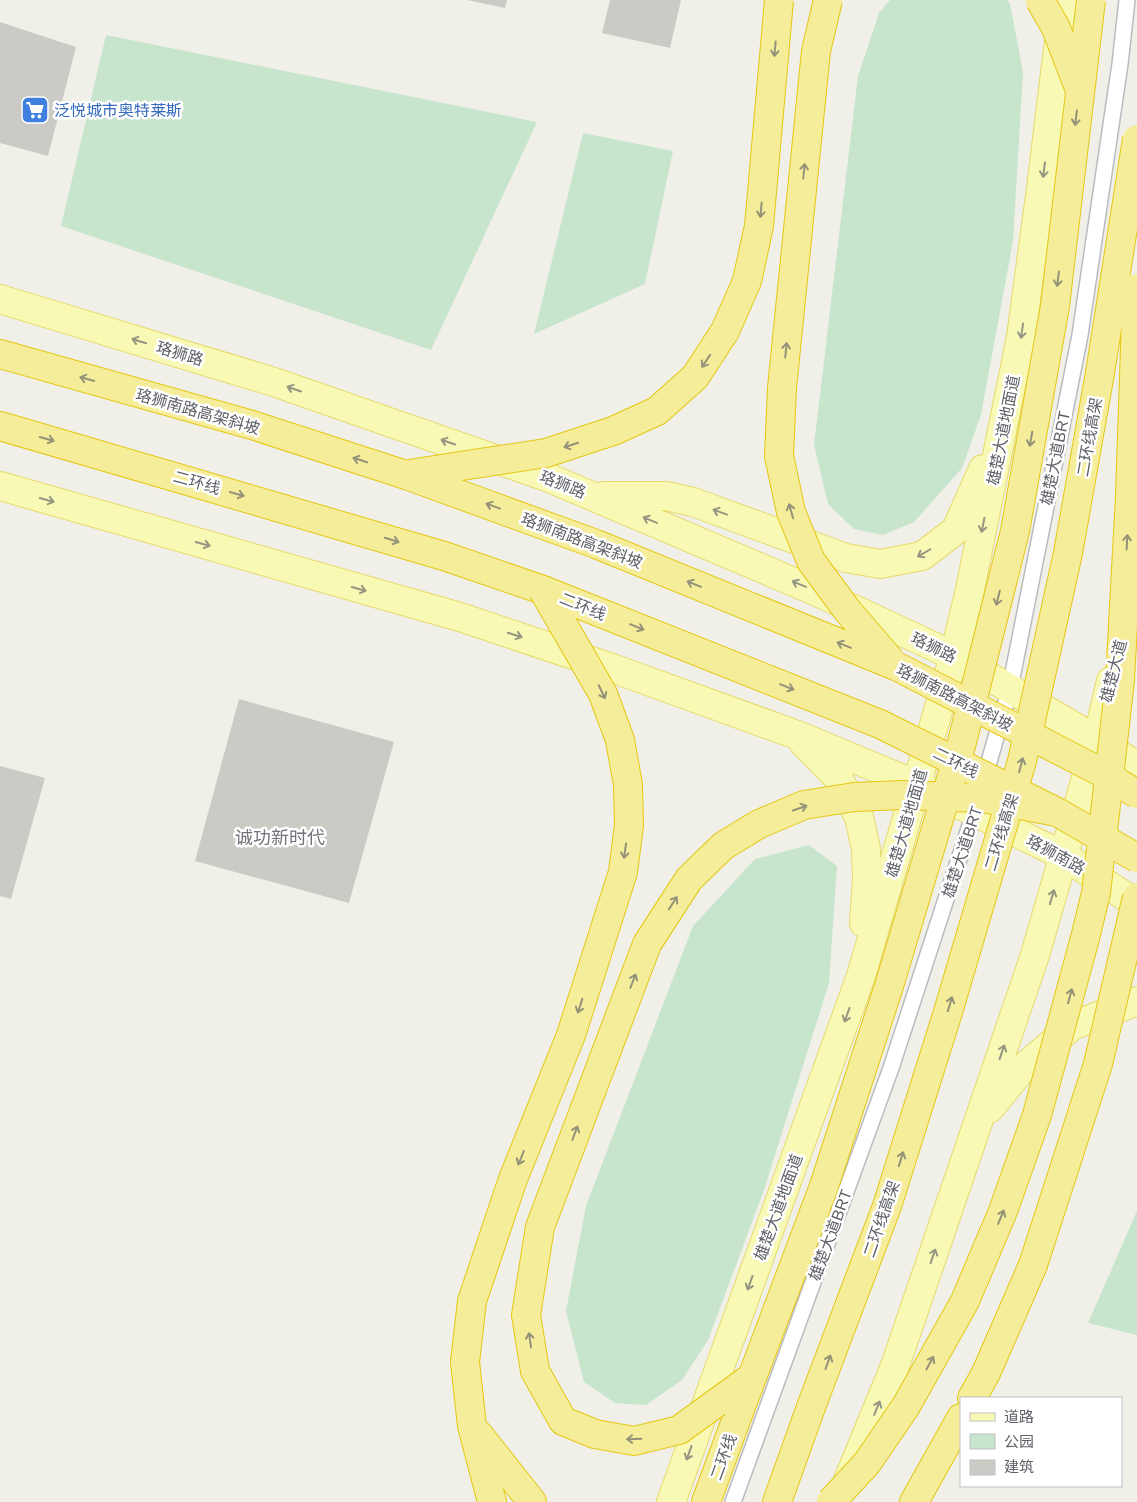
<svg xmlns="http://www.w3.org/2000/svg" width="1137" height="1502" viewBox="0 0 1137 1502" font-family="Helvetica,'Noto Sans SC',sans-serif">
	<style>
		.green { fill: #c7e5cc }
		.building { fill: #cccac5 }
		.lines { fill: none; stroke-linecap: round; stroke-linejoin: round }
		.lane-casing { stroke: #babbc0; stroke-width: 18 }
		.primary-casing { stroke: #e7d96b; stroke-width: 30 }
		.highway-casing { stroke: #e5c713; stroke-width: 30 }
		.lane { stroke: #fff; stroke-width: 15 }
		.primary { stroke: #f8f9b4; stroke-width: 28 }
		.highway { stroke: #f5ed9a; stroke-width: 28 }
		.highway-bridge-casing { stroke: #e5c713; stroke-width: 30; stroke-linecap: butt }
		.highway-bridge { stroke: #f5ed9a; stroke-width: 28 }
		.oneway { stroke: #949279 }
		.oneway2 { stroke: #959682 }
		.labels { text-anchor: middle; stroke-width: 5; stroke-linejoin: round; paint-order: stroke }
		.shop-label { font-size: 16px; fill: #366cbe; stroke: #fff; text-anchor: start }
		.street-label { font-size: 16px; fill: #5f6167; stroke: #fff }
		.neighbourhood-label { font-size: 18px; fill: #707379; stroke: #fff }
	</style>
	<rect width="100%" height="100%" fill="#f0f0e8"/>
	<!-- green -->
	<path class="green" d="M890,0H1007L1010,4L1023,72L1013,241L981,415L962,468L914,522L883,535L854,529L828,504L814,445L858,76L879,13Z
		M106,35L537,122L431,350L61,226Z
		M583,133L673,151L645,284L534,334Z
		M809,845L837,866L829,983L764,1190L708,1340L682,1380L646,1405L615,1403L584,1382L566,1311L586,1206L693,926L755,859Z
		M1137,1211V1335L1088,1323Z"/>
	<!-- building -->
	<path class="building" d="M467,0H507L505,8Z
		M610,0H681L670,48L602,33Z
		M0,22L76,47L48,156L0,143Z
		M239,699L394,742L349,903L195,861Z
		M0,766L45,778L11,899L0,896Z"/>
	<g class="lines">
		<!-- lane casing -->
		<g class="lane-casing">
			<path id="lane" d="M983,783L1010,688L1080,335L1120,64L1127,0
				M733,1502L891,1068L976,807"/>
		</g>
		<!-- primary casing -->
		<g class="primary-casing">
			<path id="primary" d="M0,299L274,382L547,477L815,591L954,656L1097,740L1137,766
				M0,486L460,617L612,668L797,735L917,785L975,812L1064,856L1137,904
				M604,496H666L693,502L846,558L880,564L922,556L956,530L983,469
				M803,742L839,779L859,817L866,849L867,879L864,923
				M990,1108L1022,1069L1072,1026L1137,1001
				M848,1480L895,1366L1035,955L1097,740L1111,681
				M671,1502L861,976L954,656L969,594L1021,337L1041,188L1064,0"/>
		</g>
		<!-- highway casing -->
		<g class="highway-casing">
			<path id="highway" d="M0,354L252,425L406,475
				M0,426L444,556L543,590
				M465,1362L472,1426L492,1502
				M972,1398L986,1373L1033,1265
				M479,1435L532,1502
				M706,1502L739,1412
				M777,1502L811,1407
				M914,1502L961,1418"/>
		</g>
		<!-- lane -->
		<use href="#lane" class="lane"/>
		<!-- primary -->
		<use href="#primary" class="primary"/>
		<!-- highway -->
		<use href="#highway" class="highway"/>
		<!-- highway-bridge casing -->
		<g class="highway-bridge-casing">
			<path id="highway-bridge" d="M828,0L816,51L782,388L779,456L791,512L811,561L847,610L891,661
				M1040,0L1056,28L1079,88
				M409,474L546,453L613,431L657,411L695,377L725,331L747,281L759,226L779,0
				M406,475L596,544L896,666L1099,771L1137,794
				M543,590L880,724L1057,812L1137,858
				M1033,1265L1098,1064L1137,897
				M465,1362L472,1301L513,1179L571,1035L623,872L629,825L628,785L620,740L603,694L543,590
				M752,1377L679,1430L634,1441L595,1434L563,1421L535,1371L526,1315L540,1227L647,944L689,879L723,846L759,824L804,805L854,797L903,795L983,798L1057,812
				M811,1407L887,1206L948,1012L1022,761L1068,553L1100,373L1137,139
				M739,1412L824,1186L889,986L962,742L1015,531L1055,306L1091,0
				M831,1502L867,1463L906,1406L965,1301L1003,1211L1037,1115L1085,938L1096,893L1120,680L1130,496L1137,288"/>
		</g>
		<!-- highway-bridge -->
		<use href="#highway-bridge" class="highway-bridge"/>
	</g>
	<!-- one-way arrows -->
	<defs><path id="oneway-shaft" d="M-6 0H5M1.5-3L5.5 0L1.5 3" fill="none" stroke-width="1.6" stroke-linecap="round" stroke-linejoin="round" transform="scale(1.25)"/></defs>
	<g class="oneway">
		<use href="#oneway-shaft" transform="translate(775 49) rotate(95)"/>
		<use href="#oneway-shaft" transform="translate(1076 118) rotate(97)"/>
		<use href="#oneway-shaft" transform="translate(804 171) rotate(-84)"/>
		<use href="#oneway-shaft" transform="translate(761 210) rotate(95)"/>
		<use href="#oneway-shaft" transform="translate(1058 279) rotate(97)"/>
		<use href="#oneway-shaft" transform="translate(786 350) rotate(-84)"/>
		<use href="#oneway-shaft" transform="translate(706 361) rotate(124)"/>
		<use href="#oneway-shaft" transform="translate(87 379) rotate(-164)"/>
		<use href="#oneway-shaft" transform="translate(47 439) rotate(16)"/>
		<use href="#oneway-shaft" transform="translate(1031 439) rotate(100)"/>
		<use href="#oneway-shaft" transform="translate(571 445) rotate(162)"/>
		<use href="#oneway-shaft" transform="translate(360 460) rotate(-162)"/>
		<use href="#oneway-shaft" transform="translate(237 494) rotate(16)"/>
		<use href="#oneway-shaft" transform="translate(493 506) rotate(-160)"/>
		<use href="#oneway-shaft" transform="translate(791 511) rotate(-106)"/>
		<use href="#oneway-shaft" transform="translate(392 540) rotate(17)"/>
		<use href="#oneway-shaft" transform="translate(1127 542) rotate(-87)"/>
		<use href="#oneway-shaft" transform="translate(694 584) rotate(-158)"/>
		<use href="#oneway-shaft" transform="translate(998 598) rotate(104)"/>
		<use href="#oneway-shaft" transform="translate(637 627) rotate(22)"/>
		<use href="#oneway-shaft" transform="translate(844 645) rotate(-158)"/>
		<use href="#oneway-shaft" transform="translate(787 687) rotate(22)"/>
		<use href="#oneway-shaft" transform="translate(602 692) rotate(64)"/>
		<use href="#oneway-shaft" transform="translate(1021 765) rotate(-75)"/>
		<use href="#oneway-shaft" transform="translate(800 808) rotate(-19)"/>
		<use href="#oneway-shaft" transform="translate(625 851) rotate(98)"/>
		<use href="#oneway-shaft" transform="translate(673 903) rotate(-57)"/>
		<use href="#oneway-shaft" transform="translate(633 981) rotate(-69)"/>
		<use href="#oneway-shaft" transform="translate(1070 996) rotate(-75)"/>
		<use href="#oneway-shaft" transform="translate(950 1004) rotate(-73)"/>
		<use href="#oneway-shaft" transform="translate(580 1006) rotate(108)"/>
		<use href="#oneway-shaft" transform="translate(575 1133) rotate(-69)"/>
		<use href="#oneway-shaft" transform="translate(521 1158) rotate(112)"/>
		<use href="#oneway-shaft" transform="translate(901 1159) rotate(-73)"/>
		<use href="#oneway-shaft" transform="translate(1001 1217) rotate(-67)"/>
		<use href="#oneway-shaft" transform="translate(530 1340) rotate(-98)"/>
		<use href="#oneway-shaft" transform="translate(828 1362) rotate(-70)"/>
		<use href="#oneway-shaft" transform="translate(930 1363) rotate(-61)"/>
		<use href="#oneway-shaft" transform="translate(634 1439) rotate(178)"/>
	</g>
	<g class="oneway2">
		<use href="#oneway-shaft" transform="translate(1044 170) rotate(97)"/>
		<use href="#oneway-shaft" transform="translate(1022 331) rotate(98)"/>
		<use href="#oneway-shaft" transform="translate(139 341) rotate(-163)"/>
		<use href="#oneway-shaft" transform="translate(294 389) rotate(-161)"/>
		<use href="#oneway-shaft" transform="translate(448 442) rotate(-161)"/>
		<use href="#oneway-shaft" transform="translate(47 500) rotate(16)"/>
		<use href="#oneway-shaft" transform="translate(720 512) rotate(-160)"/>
		<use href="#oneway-shaft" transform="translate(650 520) rotate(-157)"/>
		<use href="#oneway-shaft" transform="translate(983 525) rotate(101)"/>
		<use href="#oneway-shaft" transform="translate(203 544) rotate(16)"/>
		<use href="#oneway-shaft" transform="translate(924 553) rotate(150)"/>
		<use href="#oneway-shaft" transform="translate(799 584) rotate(-157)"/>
		<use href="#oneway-shaft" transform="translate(359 589) rotate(16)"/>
		<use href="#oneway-shaft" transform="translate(515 635) rotate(18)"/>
		<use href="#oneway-shaft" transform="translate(1052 897) rotate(-73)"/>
		<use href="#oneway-shaft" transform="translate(847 1015) rotate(110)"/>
		<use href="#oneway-shaft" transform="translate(1002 1052) rotate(-71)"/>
		<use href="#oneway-shaft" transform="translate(933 1256) rotate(-71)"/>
		<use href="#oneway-shaft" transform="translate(750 1283) rotate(110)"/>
		<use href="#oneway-shaft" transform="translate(877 1408) rotate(-68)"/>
		<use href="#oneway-shaft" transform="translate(689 1453) rotate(110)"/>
	</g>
	<!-- icons -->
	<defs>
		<g id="supermarket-square" transform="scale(1.4375)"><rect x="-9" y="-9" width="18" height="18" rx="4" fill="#3f7fe0" stroke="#fff"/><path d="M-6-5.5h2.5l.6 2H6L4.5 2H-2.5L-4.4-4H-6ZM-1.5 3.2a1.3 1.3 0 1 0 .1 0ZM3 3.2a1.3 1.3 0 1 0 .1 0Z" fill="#fff"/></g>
	</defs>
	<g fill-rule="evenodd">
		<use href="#supermarket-square" x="35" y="110"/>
	</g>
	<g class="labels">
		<!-- shop labels -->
		<g class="shop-label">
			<text x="54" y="116">泛悦城市奥特莱斯</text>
		</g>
		<!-- street labels -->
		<g class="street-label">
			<text transform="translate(180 353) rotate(17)" y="6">珞狮路</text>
			<text transform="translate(198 411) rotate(16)" y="6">珞狮南路高架斜坡</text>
			<text transform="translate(1003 430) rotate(-79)" y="6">雄楚大道地面道</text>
			<text transform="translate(1089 437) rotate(-80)" y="6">二环线高架</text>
			<text transform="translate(1055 458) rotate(-79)" y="6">雄楚大道BRT</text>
			<text transform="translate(197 482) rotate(16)" y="6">二环线</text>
			<text transform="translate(563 484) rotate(22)" y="6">珞狮路</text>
			<text transform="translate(582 540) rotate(21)" y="6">珞狮南路高架斜坡</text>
			<text transform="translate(583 606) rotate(22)" y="6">二环线</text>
			<text transform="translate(934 647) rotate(26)" y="6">珞狮路</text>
			<text transform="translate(1113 671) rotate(-76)" y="6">雄楚大道</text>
			<text transform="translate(955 697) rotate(27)" y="6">珞狮南路高架斜坡</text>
			<text transform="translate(956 762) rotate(26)" y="6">二环线</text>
			<text transform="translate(906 823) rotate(-74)" y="6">雄楚大道地面道</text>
			<text transform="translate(1001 832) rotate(-73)" y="6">二环线高架</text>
			<text transform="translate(962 852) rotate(-72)" y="6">雄楚大道BRT</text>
			<text transform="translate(1056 854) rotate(29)" y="6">珞狮南路</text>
			<text transform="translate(778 1207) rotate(-70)" y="6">雄楚大道地面道</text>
			<text transform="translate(881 1219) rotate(-71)" y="6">二环线高架</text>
			<text transform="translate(830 1235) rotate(-70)" y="6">雄楚大道BRT</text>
			<text transform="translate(723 1457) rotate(-70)" y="6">二环线</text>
		</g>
		<!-- neighbourhood labels -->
		<g class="neighbourhood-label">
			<text x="280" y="844">诚功新时代</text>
		</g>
	</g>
	<!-- legend -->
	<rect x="960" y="1397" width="162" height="90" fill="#ffffff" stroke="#bfc0c2"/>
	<rect x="970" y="1413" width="25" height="8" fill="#f8f9b4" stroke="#bfc0c2"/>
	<text x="1004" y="1422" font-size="15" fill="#5f6167">道路</text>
	<rect x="970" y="1434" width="25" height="15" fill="#c7e5cc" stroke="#bfc0c2"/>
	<text x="1004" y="1447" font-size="15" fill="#5f6167">公园</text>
	<rect x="970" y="1460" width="25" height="15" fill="#cccac5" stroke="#bfc0c2"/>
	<text x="1004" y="1472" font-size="15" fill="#5f6167">建筑</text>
</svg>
